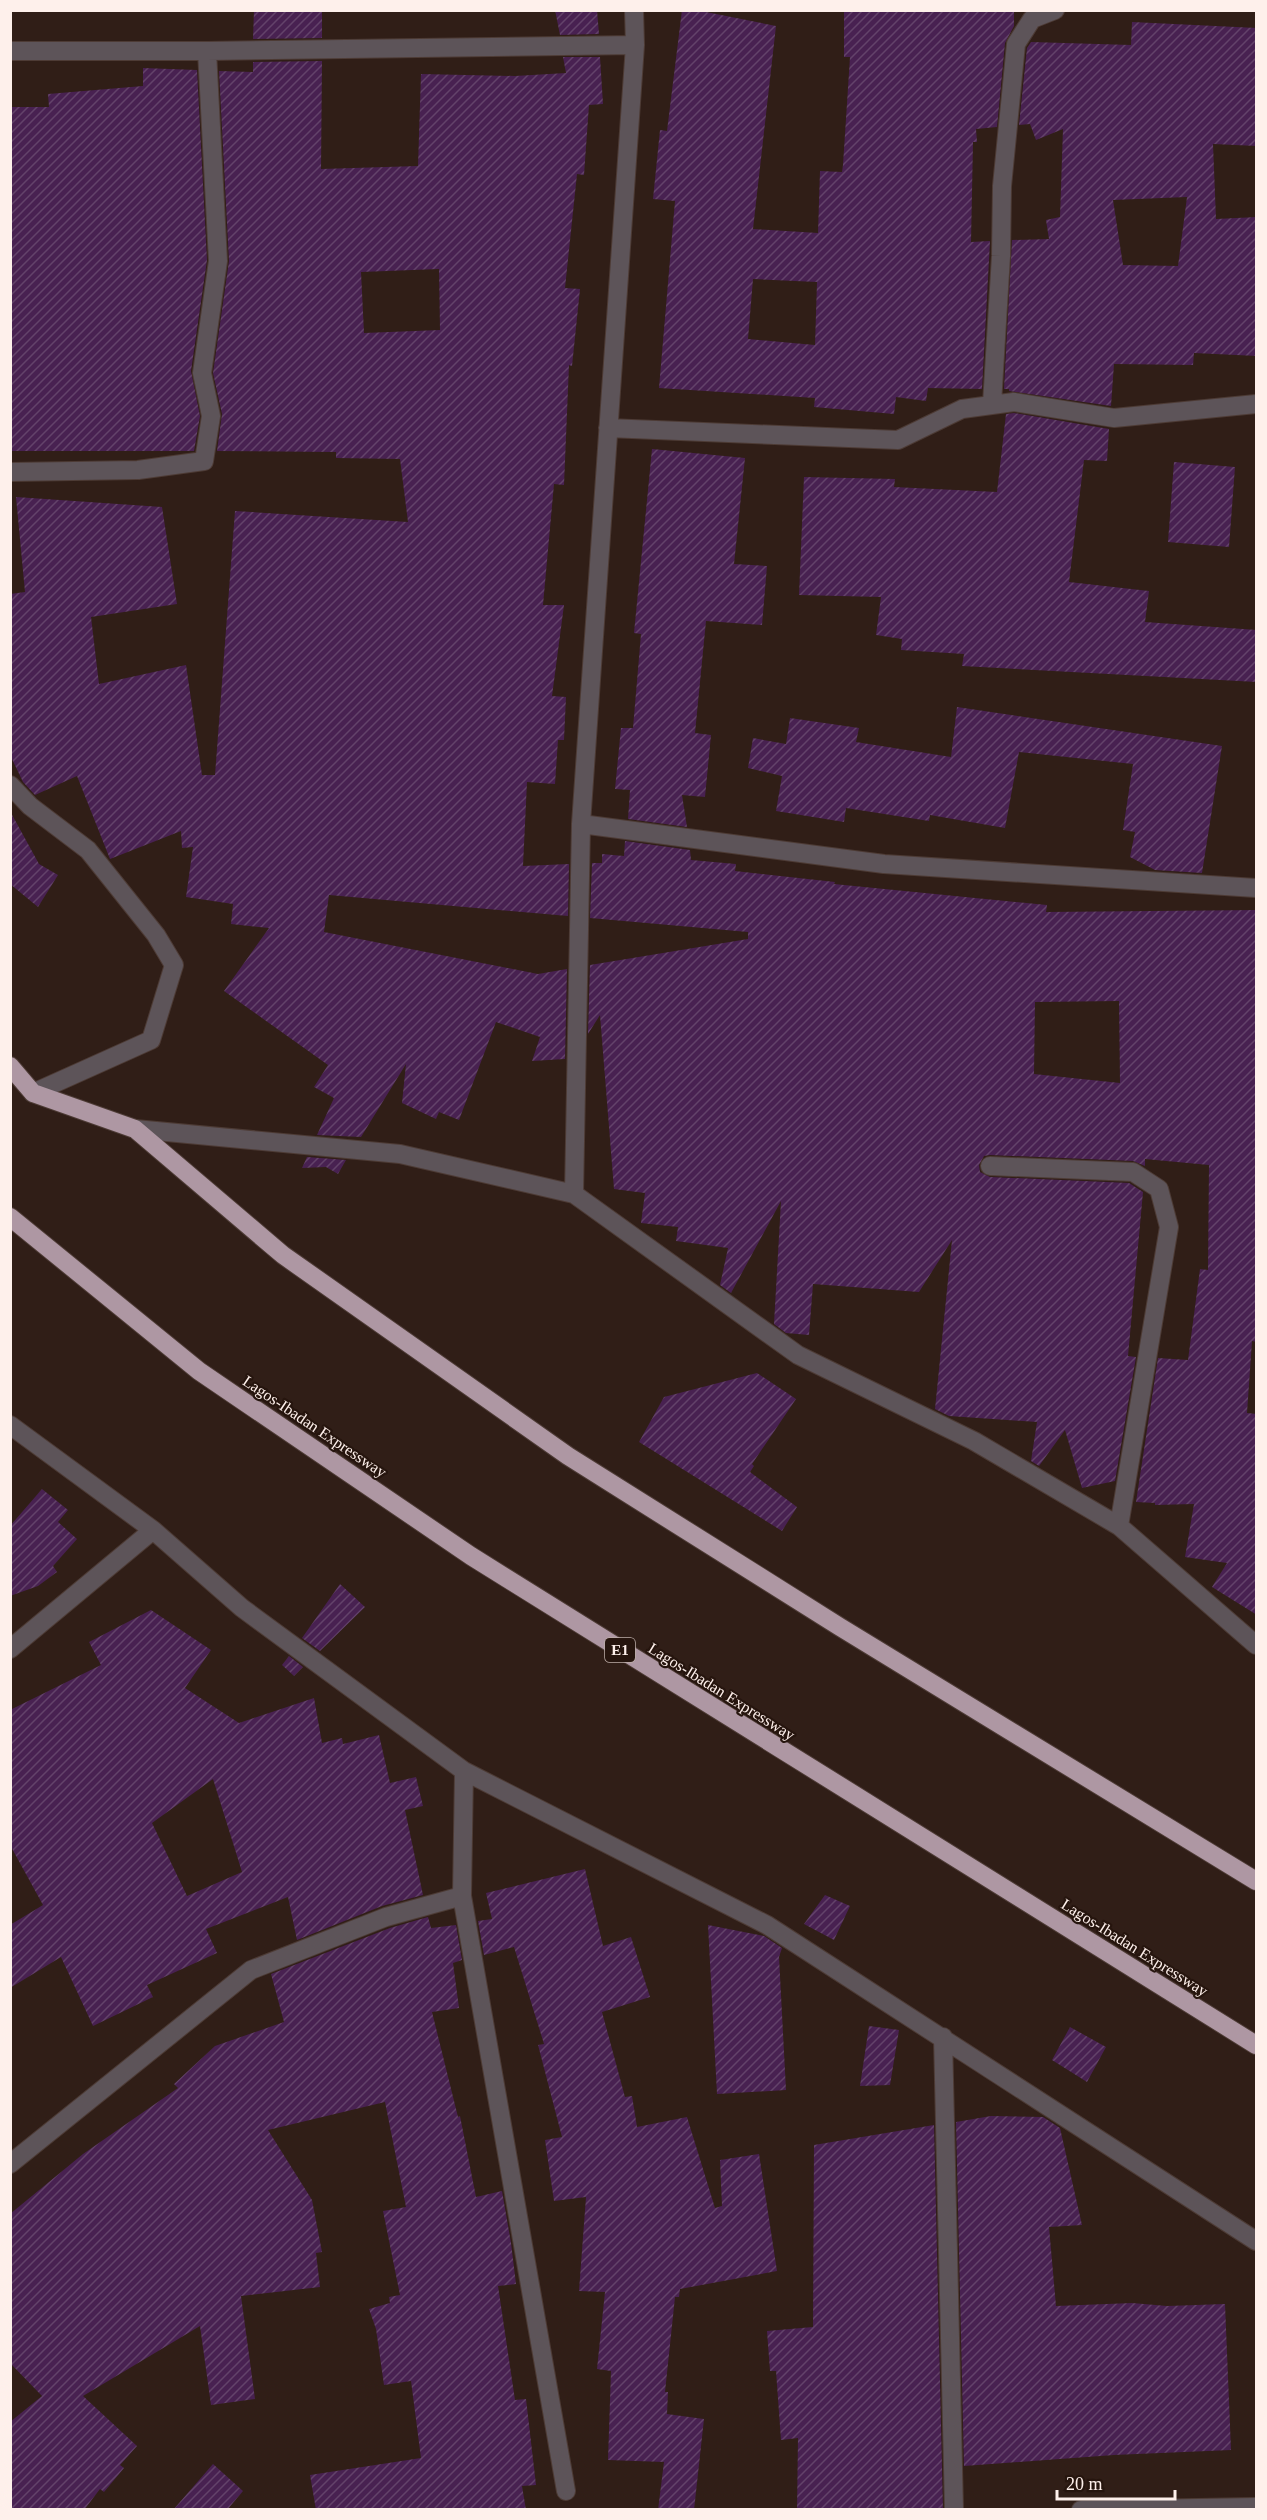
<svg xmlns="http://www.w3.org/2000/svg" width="1267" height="2520" viewBox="0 0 1267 2520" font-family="Georgia,serif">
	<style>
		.building { fill: url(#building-hatch); fill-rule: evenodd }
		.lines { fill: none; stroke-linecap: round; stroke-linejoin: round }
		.street-casing { stroke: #4d3b35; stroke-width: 20 }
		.highway-casing { stroke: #4d3b35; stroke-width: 20 }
		.street { stroke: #5d5459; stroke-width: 18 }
		.highway { stroke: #ae97a3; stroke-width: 18 }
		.labels { text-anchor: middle; stroke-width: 4.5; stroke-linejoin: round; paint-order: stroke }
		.shield { fill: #26150e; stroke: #bdaea9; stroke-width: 1.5 }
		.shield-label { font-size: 15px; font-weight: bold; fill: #fef0eb }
		.street-label { font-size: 16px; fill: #fef0eb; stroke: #26150e }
	</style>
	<defs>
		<pattern id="building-hatch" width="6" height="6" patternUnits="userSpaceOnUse" patternTransform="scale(1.5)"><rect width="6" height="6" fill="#482151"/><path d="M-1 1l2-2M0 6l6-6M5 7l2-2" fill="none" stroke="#63426a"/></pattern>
	</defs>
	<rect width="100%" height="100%" fill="#301e17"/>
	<!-- building -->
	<path class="building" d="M254,10H322V38L253,39Z
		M555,10H597L599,34L560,35Z
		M682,10H696L776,26L753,229L818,233L820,171L842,172L843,165L850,57H844V10H1014V26L1005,43L997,127L976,129L977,142H973L971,242L990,241L982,389L928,388L926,401L896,397L894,414L814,407L815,398L659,388L675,201L653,199L660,130L667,131ZM753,279L817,282L815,345L748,339Z
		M1132,22L1257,28V146L1213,144L1216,219L1257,217V356L1194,353L1193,365L1114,364L1111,406L1009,391V389H1004L1012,240L1049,239L1046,220L1060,217L1063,129L1036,140L1030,124L1019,125L1027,48L1031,42L1131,45ZM1187,197L1178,266L1123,265L1113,200Z
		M563,57H600L603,104L589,105L584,175L577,174L565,288L580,289L572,366L569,365L564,485L554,484L543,605H564L552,696L566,697L564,740H558L555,784L527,782L523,866L569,864L568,916L329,895L324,932L538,974L567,969L565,1059L532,1061L540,1037L496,1022L459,1120L439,1112L436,1119L402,1103L406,1064L361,1137L317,1135L334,1098L314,1087L328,1065L224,991L269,928L231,924L233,904L186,897L193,847L182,848L181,831L110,859L77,776L35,795L23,782L10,755V594L25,592L16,497L162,507L177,604L91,617L99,684L186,665L202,775H215L235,511L408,522L400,459L336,458V452L217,451L222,414L213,373L229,261L219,71L253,72V62L322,61L321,169L418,166L421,74L515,76L566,73ZM439,269L440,330L364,333L361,272Z
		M143,68L197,70L207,260L191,371L200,416L194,451H10V107H49L48,94L143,86Z
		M1014,413L1109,429L1107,461L1084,460L1069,582L1149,591L1145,622L1257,630V682L962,666L964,654L901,650L902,639L876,635L881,597L799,595L804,477L895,479L894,487L997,492L1006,414Z
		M652,449L745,458L734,564L767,566L762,625L706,621L695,733L711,735L705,797L682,795L687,827L628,819L630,790L615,789L621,728H633L641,634L634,633Z
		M1174,462L1235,467L1229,547L1168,542Z
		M957,707L1222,746L1202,873L1155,870L1130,857L1135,832L1123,830L1133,764L1019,752L1005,828L930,815L929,821L846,808L844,822L776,811L782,776L748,768L753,738L786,744L790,718L859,728L856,742L951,757Z
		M10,811L39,864L58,875L38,907L10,884Z
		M625,841L690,850L691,860L736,864L735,871L835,882L834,884L1047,905L1046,912L1257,910V1342L1252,1341L1247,1413L1257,1414V1615L1212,1587L1227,1563L1185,1557L1194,1504L1155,1505V1503L1136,1502L1158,1358L1188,1360L1200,1269L1208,1270L1209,1165L1145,1159V1166L1133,1161L990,1155L984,1156L979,1165L980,1172L990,1177L1129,1183L1143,1192L1128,1356L1136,1357L1115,1481L1082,1488L1065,1430L1039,1466L1031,1461L1037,1422L949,1416L935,1409L952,1240L919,1292L813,1284L809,1335L786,1333L774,1324L781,1201L731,1293L720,1285L728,1248L676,1241L678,1227L641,1223L645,1193L614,1189L600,1015L588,1034L590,965L748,939V932L590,918L592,863H602V854L624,856ZM1119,1001L1120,1083L1034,1074L1035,1002Z
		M307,1157L346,1160L338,1174L326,1167L302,1168Z
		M757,1373L796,1399L752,1464L754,1466L750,1472L797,1507L782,1531L639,1442L664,1397Z
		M42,1489L68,1510L58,1522L77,1539L53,1566L57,1572L38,1586L10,1596V1526Z
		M340,1584L365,1607L320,1651L302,1638Z
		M151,1610L211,1650L185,1688L239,1723L314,1698L322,1743L342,1738L343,1744L379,1735L390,1783L416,1777L423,1806L405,1810L423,1895L382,1906L297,1940L288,1897L206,1929L217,1953L147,1985L153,1997L93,2026L61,1957L10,1988V1925L43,1905L10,1845V1710L101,1665L89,1642ZM213,1779L242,1872L187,1896L152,1823Z
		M289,1656L303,1667L294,1676L282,1665Z
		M585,1869L603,1946L631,1937L650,1997L602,2012L625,2097L632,2096L637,2127L687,2117L715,2208L722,2206L720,2160L759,2154L777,2271L680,2289L679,2297H675L665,2392H668L667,2414L704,2419L694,2510H658L664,2462L608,2460L611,2371L597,2369L605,2292L579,2291L586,2197L554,2201L545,2140L562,2137L538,2045L544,2044L514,1947L484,1955L478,1921L492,1919L486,1893Z
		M825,1895L850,1906L834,1940L804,1924Z
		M428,1917L431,1928L456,1925L462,1960L453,1963L459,2008L432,2012L458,2117L460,2116L476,2197L502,2191L511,2243L516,2284L498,2286L515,2400L526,2399L536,2485L522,2486L526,2510H316L310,2475L421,2458L411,2381L384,2385L376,2329L369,2309L390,2303L389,2297L400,2295L383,2211L406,2207L385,2102L268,2130L312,2200L322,2252L316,2253L320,2287L241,2296L255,2399L211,2405L200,2326L83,2396L137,2446L120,2465L124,2468L104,2492L100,2489L84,2510H10V2422L42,2396L10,2363V2214L83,2154L178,2088L174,2084L215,2046L284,2022L271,1974L390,1928Z
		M708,1925L764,1936L782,1948L779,1957L786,2090L717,2094Z
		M869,2026L899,2030L890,2085L860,2086Z
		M1070,2027L1106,2047L1087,2082L1052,2060Z
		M991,2116L1043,2117L1060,2128L1082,2225L1049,2227L1056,2306L1132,2303L1167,2306L1225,2304L1231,2450L1114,2455L964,2466L956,2122Z
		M934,2125L943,2510H797L798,2438L781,2440L776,2371H770L767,2331L813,2327L814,2145Z
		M213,2464L243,2491L227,2510H173Z"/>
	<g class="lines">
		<!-- street casing -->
		<g class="street-casing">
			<path id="street" d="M10,51H207L635,45
				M992,404L1001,256L1002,186L1016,44L1032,19L1055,10
				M608,428L898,440L962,409L1014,402L1114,418L1256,404
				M10,472L138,470L204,461L211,416L202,373L218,261L207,51
				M10,785L30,806L88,850L156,935L174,965L151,1040L33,1093
				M581,824L884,864L1256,888
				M135,1129L400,1154L574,1194L798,1355L974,1441L1119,1526L1256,1645
				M990,1166L1133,1172L1159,1189L1169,1227L1119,1526
				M574,1194L581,824L635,45L634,10
				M10,1425L153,1530L242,1608L464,1771L767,1925L1256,2241
				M10,1649L153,1530
				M464,1771L462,1896L566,2491
				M943,2037L954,2510
				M10,2164L251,1970L386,1917L462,1896
				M1081,2510L1256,2507"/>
		</g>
		<!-- highway casing -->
		<g class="highway-casing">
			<path id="highway" d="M10,1066L33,1093L135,1129L283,1255L568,1456L840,1627L1256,1881
				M10,1217L199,1371L471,1556L1256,2045"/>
		</g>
		<!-- street -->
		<use href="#street" class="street"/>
		<!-- highway -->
		<use href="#highway" class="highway"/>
	</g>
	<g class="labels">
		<!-- shield labels -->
		<rect class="shield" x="605" y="1638" width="30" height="24" rx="4.5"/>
		<g class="shield-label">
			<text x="620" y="1655">E1</text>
		</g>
		<!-- street labels -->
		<g class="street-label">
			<text transform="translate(315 1426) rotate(34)" y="6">Lagos-Ibadan Expressway</text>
			<text transform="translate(722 1691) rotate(32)" y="6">Lagos-Ibadan Expressway</text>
			<text transform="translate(1135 1947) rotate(32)" y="6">Lagos-Ibadan Expressway</text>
		</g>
	</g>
	<!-- border -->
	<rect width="1267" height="2520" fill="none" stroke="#fef0eb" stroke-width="24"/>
	<!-- scale -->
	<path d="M1057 2490v9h118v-9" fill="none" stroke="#fef0eb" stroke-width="3"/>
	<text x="1066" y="2490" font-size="18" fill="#fef0eb" stroke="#26150e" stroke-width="4.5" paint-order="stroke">20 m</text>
</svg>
